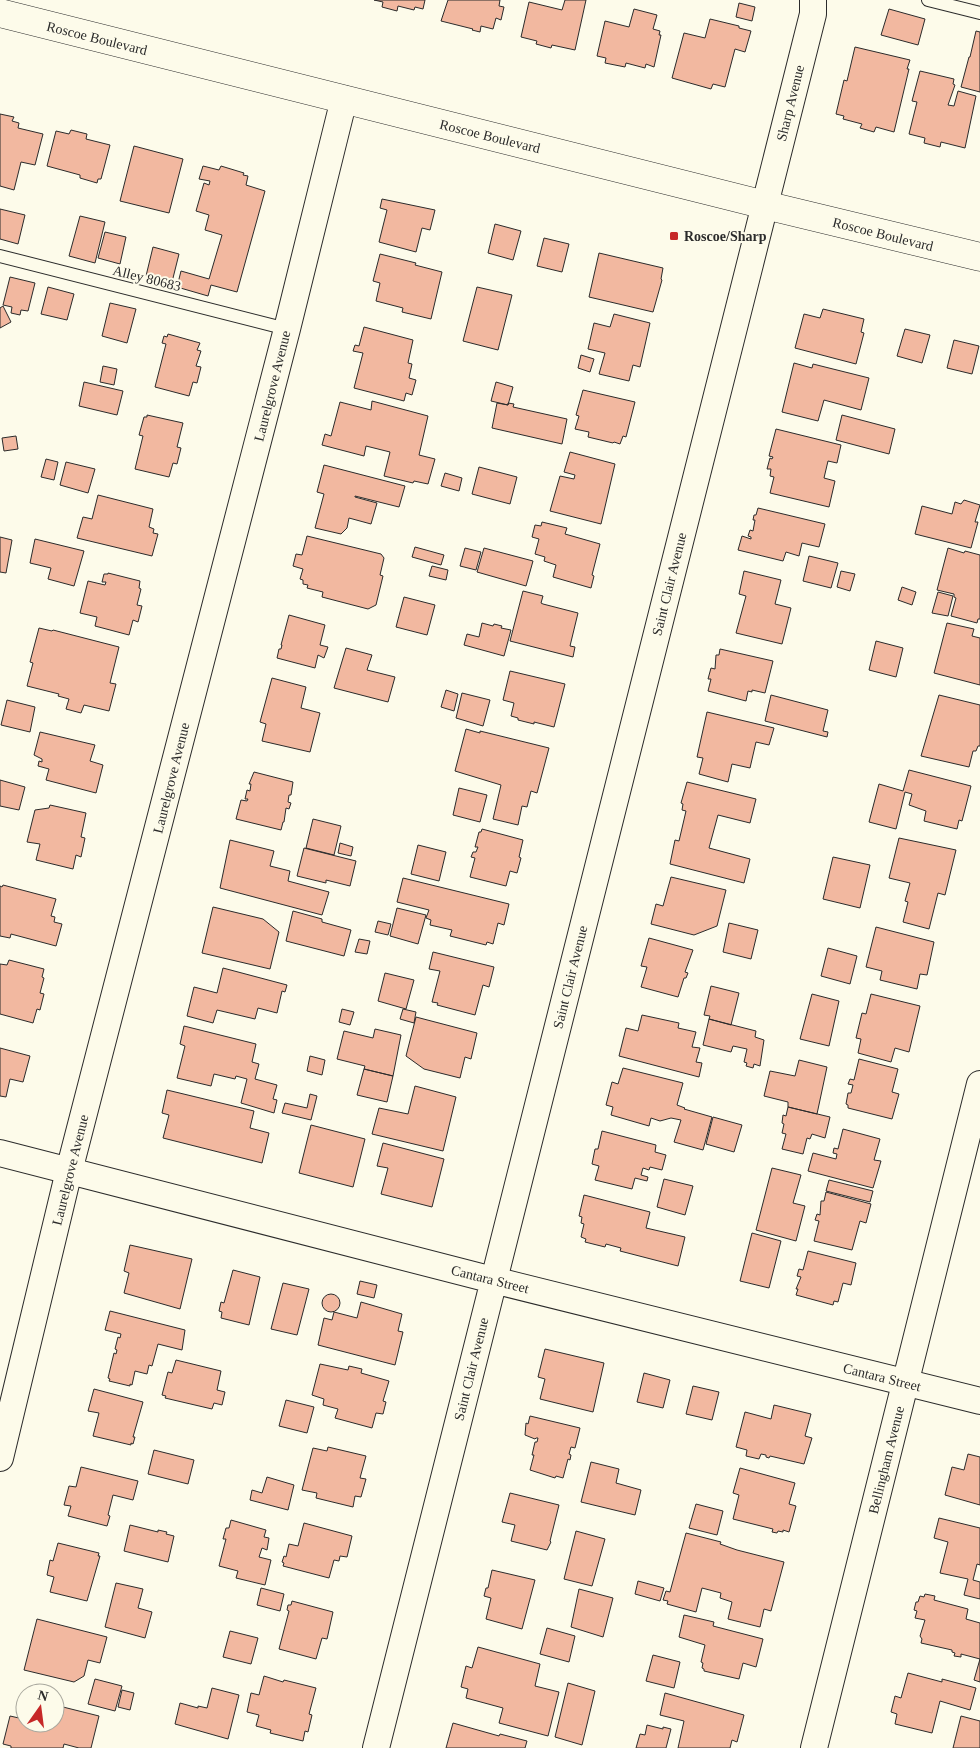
<svg xmlns="http://www.w3.org/2000/svg" width="980" height="1748" viewBox="0 0 980 1748" font-family="'Times New Roman',serif">
	<style>
		.building { fill: #f2b8a0; stroke: #2b2b2b }
		.lines { fill: none; stroke-linecap: round; stroke-linejoin: round }
		.service-casing { stroke: #2b2b2b; stroke-width: 14 }
		.minor-casing { stroke: #2b2b2b; stroke-width: 28 }
		.primary-casing { stroke: #2b2b2b; stroke-width: 29 }
		.service { stroke: #fdfbea; stroke-width: 12 }
		.minor { stroke: #fdfbea; stroke-width: 26 }
		.primary { stroke: #fdfbea; stroke-width: 28 }
		.poi-dot { fill: #c62828; stroke: #fdfbea; stroke-width: 2 }
		.labels { text-anchor: middle; stroke-width: 4; stroke-linejoin: round; paint-order: stroke }
		.street-label { font-size: 14px; fill: #2b2b2b; stroke: #fdfbea }
		.poi-label { font-size: 14px; font-weight: bold; fill: #2b2b2b; stroke: #fdfbea; text-anchor: start }
	</style>
	<rect width="100%" height="100%" fill="#fdfbea"/>
	<!-- building -->
	<path class="building" d="M374,0H425L423,9L415,7L414,10L398,6L397,11L382,7L383,2Z
		M448,0H500L499,6L504,7L501,20L496,18L493,29L481,26L480,32L472,30L473,29L441,21Z
		M565,0H586L575,50L552,45L551,48L536,44L537,41L521,37L529,2L562,10Z
		M739,3L755,7L752,21L736,17Z
		M634,9L657,15L653,29L660,31L659,35H661L654,67L646,64L645,68L626,63L625,67L605,63L606,58L597,56L605,21L629,27Z
		M889,9L925,19L918,45L881,35Z
		M710,19L739,26V28L751,31L745,52L735,49L725,87L713,84L711,89L672,78L684,33L705,38Z
		M976,31L980,32V92L961,87L969,57H970Z
		M855,47L910,60L907,69H909L894,132L876,127L874,132L860,128L862,124L843,119L844,116L836,114L844,80L847,81Z
		M920,71L954,79L953,84L955,85L948,105L954,106L958,91L976,96L965,148L941,142L940,147L924,143L925,138L909,134L917,102L912,101Z
		M0,114L14,117L12,121L19,123L18,128L43,134L35,165L21,162L14,190L0,186Z
		M71,130L87,134L86,139L110,145L101,179H98L97,183L80,178V175L47,166L56,131L69,134Z
		M134,146L183,159L169,213L120,201Z
		M203,166L219,170L221,166L244,173L243,175L248,176L246,185L265,191L237,292L211,285L208,296L177,287L181,271L209,279L222,235L205,230L209,215L196,211L204,183L209,185L210,181L199,179Z
		M382,199L435,210L430,230L422,228L416,252L379,242L387,210L380,208Z
		M0,209L25,215L18,244L0,239Z
		M80,216L105,222L95,263L69,256Z
		M495,224L521,231L513,260L488,253Z
		M105,232L126,237L120,264L98,258Z
		M544,238L569,244L562,272L537,266Z
		M153,247L179,254L172,282L146,276Z
		M599,253L663,268L661,279L662,280L653,312L589,297Z
		M380,254L416,263L415,265L442,272L431,319L402,312L403,308L376,301L380,283L373,281Z
		M10,277L35,283L28,311L21,310L20,315L11,313L12,307L3,305Z
		M48,287L74,294L67,320L41,314Z
		M477,287L512,295L498,350L463,341Z
		M110,303L136,309L127,343L102,336Z
		M3,306L11,322L0,328V308Z
		M823,309L864,319L861,332L864,333L856,364L795,348L804,314L820,318Z
		M614,314L650,323L640,367L633,365L629,381L599,374L605,353L588,349L594,323L610,327Z
		M364,327L413,340L408,363L412,364L409,378L416,380L412,395L406,393L404,401L354,388L363,353L353,351L355,345L359,346Z
		M905,329L930,335L922,363L897,356Z
		M168,334L200,343L197,350L201,351L196,366L201,367L197,383L193,382L189,396L155,387L166,344L162,343L164,336L167,337Z
		M954,340L979,346L972,374L947,368Z
		M581,355L594,359L590,372L578,368Z
		M794,363L812,368L813,364L869,378L861,410L824,400L818,421L782,412Z
		M103,366L117,369L114,385L100,382Z
		M84,382L123,391L117,415L79,406Z
		M496,382L513,387L508,405L491,401Z
		M583,390L635,402L626,437L623,436L620,444L614,442L613,443L588,437L589,432L575,429L579,416L576,415Z
		M372,401L428,416L419,455L435,459L428,484L414,481L413,483L384,476L390,452L366,446L364,456L322,445L325,434L331,436L340,402L371,410Z
		M497,403L508,405V403L514,404L513,407L567,419L562,444L492,428Z
		M147,415L183,423L177,447L181,448L177,464L173,463L169,477L135,469L143,436L139,435L144,417H147Z
		M842,415L895,429L889,454L836,440Z
		M776,429L841,445L837,463L828,461L824,478L835,481L829,507L770,493L774,477L770,476L771,469H767L770,458L772,459L773,457L769,456Z
		M16,436L18,449L4,451L2,438Z
		M570,452L615,464L601,524L550,511L560,476L574,479L575,475L564,472Z
		M46,459L58,462L54,480L41,477Z
		M66,462L95,469L88,493L60,485Z
		M324,465L405,486L399,507L355,496V497L377,503L371,524L349,518L347,528L341,534L315,528L324,494L317,492Z
		M479,467L517,477L510,504L472,494Z
		M445,473L462,478L459,491L441,486Z
		M98,495L153,509L149,527L154,529L153,533L158,534L152,556L77,538L83,517L92,519Z
		M964,500L980,505L975,522H978L971,548L915,534L922,506L952,514L955,502L961,504Z
		M758,508L825,524L819,547L802,543L799,556L786,552L783,561L738,550L742,536L751,539V537L748,536L750,530L753,531L755,520H753L754,515H756Z
		M542,522L567,528L565,534L600,544L592,575L594,576L591,588L553,577L556,565L544,561L545,557L535,554L539,539L532,537L535,525L541,526Z
		M307,536L381,554L384,558L380,575L383,576L376,605L368,609L322,597L323,592L307,588L308,585L303,584V580L300,579L303,569L293,566L296,554L302,555Z
		M0,537L12,540L6,573L0,572Z
		M35,539L84,551L74,586L48,579L51,568L30,563Z
		M415,547L444,555L441,565L412,557Z
		M465,548L481,552L476,570L460,566Z
		M484,548L533,561L526,586L477,572Z
		M948,548L964,553L965,551L980,555V619H978L977,623L951,616L956,598L954,597V594L937,590Z
		M809,556L838,563L831,588L803,581Z
		M432,566L448,570L446,580L429,576Z
		M744,571L781,580L775,604L791,608L782,644L736,633L746,596L739,594Z
		M841,571L855,574L850,591L837,587Z
		M108,573L140,581L139,588L141,589L137,605L142,606L138,622L133,620L129,635L95,626L97,617L80,613L88,581L105,585L106,582H102L104,574H108Z
		M902,587L916,592L912,605L898,600Z
		M523,591L543,596L541,603L543,604L578,613L570,646L575,647L573,657L510,641Z
		M938,592L953,596L948,616L932,613Z
		M404,597L435,605L427,635L396,627Z
		M289,615L325,625L320,645L328,647L324,658L318,655L315,668L277,658L279,649H281L282,645H281Z
		M482,623L493,626L494,624L502,626L501,628L511,630L504,656L464,645L467,634L479,637Z
		M947,623L974,629L972,636L980,638V685L934,673Z
		M39,628L52,631L53,630L119,647L110,683L116,684L109,711L84,705L81,713L66,709L69,699L58,696L59,694L27,686L33,663L30,662Z
		M876,641L903,648L896,677L869,670Z
		M346,648L372,655L367,670L395,677L388,702L334,688Z
		M720,649L773,661L765,693L752,690V692L748,691L746,701L708,691L711,679H708L711,668L715,669L716,655H719Z
		M510,671L565,684L554,727L534,722V724L518,720V718L511,716L514,703L503,700Z
		M272,678L306,687L301,708L320,713L310,752L262,741L266,724L260,722Z
		M446,690L458,694L454,711L441,707Z
		M462,693L490,700L483,726L456,718Z
		M771,695L828,710L823,731L828,732L827,737L765,721Z
		M939,695L980,705V746H978L976,751H973L969,767L921,756Z
		M7,700L35,707L30,732L1,725Z
		M707,712L774,728L769,745L756,742L750,768L732,764L728,782L699,774L703,758L697,757Z
		M466,729L480,733V731L549,748L537,793L531,791L527,807L522,806L518,825L493,819L501,785L455,771Z
		M40,732L95,745L90,761L103,765L96,793L46,780L49,769L38,766L39,761L42,762V759L34,755Z
		M909,770L971,786L962,821L959,820L957,829L924,821L926,811L909,805L912,794L905,792L896,829L869,822L879,784L903,791Z
		M254,772L293,782L291,795H289L288,802L291,803L289,809L286,808L284,822H283L281,830L236,819L241,800L247,801L248,799H245L247,790L250,791L251,784H249Z
		M0,780L25,787L19,810L0,806Z
		M687,782L756,799L750,823L718,815L709,848L750,859L744,883L670,864L675,840L679,841L686,811L682,810L683,804L681,803Z
		M459,788L487,795L480,822L453,815Z
		M50,805L86,813L81,837L85,838L81,857L76,855L73,869L36,860L40,844L27,842L35,810L49,808Z
		M313,819L341,826L334,855L306,848Z
		M482,829L523,840L519,857L521,858L517,873L510,871L506,886L470,877L475,858L471,857L473,852H476L478,847H475L479,832H481Z
		M899,838L956,850L945,895L938,893L929,929L903,922L908,902L905,901L910,883L889,878Z
		M230,840L274,851L270,866L290,871L288,881L329,892L322,915L220,888Z
		M340,843L353,847L351,856L338,853Z
		M418,845L446,852L439,881L411,874Z
		M304,848L356,861L350,886L326,880V883L297,876Z
		M833,857L870,865L860,908L823,899Z
		M671,877L726,890L717,926L694,935L651,924L656,904L663,906Z
		M403,878L509,904L504,925L498,923L493,944L487,942L486,945L450,936L452,930L430,925L431,920L426,918L429,910L397,902Z
		M3,885L56,899L51,916L55,917L54,922L62,924L56,946L11,934L10,938L0,936V886L2,887Z
		M213,907L263,919L279,932L270,969L202,953Z
		M397,908L426,915L418,944L390,936Z
		M293,911L322,919V922L351,930L344,956L286,941Z
		M378,921L391,924L388,935L375,932Z
		M729,923L758,930L751,959L723,952Z
		M876,927L934,942L927,975L920,974L917,989L880,980L882,971L866,967Z
		M649,938L693,950L685,972L688,973L686,978H684L678,997L641,987L647,967L641,966Z
		M359,939L370,941L367,954L355,952Z
		M828,948L857,956L850,984L821,976Z
		M433,952L494,967L489,987L483,985L475,1015L437,1005L438,1003L432,1002L440,971L429,969Z
		M9,960L44,969L42,977L44,978L40,993L44,994L40,1010L37,1009L33,1023L0,1014V964L7,965Z
		M223,968L287,985L285,992L282,991L277,1013L258,1008L255,1019L217,1010L213,1023L187,1016L194,987L217,993Z
		M385,973L414,980L406,1009L378,1001Z
		M711,986L739,993L731,1025L709,1019L710,1016L704,1015Z
		M812,994L839,1001L829,1046L800,1039Z
		M871,994L920,1006L909,1052L895,1048L891,1062L858,1053L861,1039L856,1038L862,1013L866,1014Z
		M342,1009L354,1012L350,1025L339,1022Z
		M403,1009L416,1012L414,1023L400,1019Z
		M642,1015L679,1023L678,1028L696,1032L692,1047L700,1048L696,1062L702,1063L699,1077L619,1056L626,1028L638,1031Z
		M416,1017L477,1033L471,1059L465,1057L460,1078L424,1069L406,1056Z
		M709,1019L756,1031L755,1037L764,1040L760,1066L754,1064L753,1068L746,1066L747,1063L744,1062L747,1049L733,1046L731,1052L703,1045Z
		M184,1026L256,1044L252,1062L259,1064L255,1079L277,1085L273,1099L277,1100L274,1113L241,1103L247,1079L236,1076L235,1079L214,1074L211,1086L177,1078L185,1046L180,1044Z
		M375,1029L401,1035L393,1076L364,1069L365,1066L337,1059L344,1031L373,1038Z
		M0,1048L30,1056L23,1082L10,1079L6,1097L0,1096Z
		M310,1056L325,1060L322,1075L307,1071Z
		M859,1059L898,1069L892,1092L899,1094L892,1119L848,1108V1105L846,1104L848,1093H851L853,1085L848,1084L850,1079L854,1080Z
		M799,1060L827,1067L817,1114L788,1107V1102L764,1096L770,1071L795,1076Z
		M623,1068L683,1083L677,1105L685,1108L684,1109L712,1117L703,1150L674,1142L681,1120L671,1118L660,1121L651,1118L649,1126L611,1115L613,1107L606,1105L612,1082L618,1084Z
		M364,1069L393,1076L387,1102L357,1095Z
		M415,1086L456,1097L443,1151L372,1134L379,1108L408,1114Z
		M167,1090L254,1111L250,1128L269,1133L262,1163L163,1138L169,1115L162,1113Z
		M310,1094L317,1096L311,1120L282,1113L285,1103L307,1108Z
		M788,1107L830,1117L825,1138L812,1134L810,1139L807,1138L803,1154L782,1149L786,1134L782,1133L784,1124L782,1123L783,1115L786,1116Z
		M713,1117L742,1125L734,1152L706,1144Z
		M311,1125L365,1139L353,1187L299,1173Z
		M843,1129L880,1139L874,1160L881,1161L873,1188L808,1171L813,1153L836,1159L837,1154L833,1153L834,1148L838,1149Z
		M602,1131L656,1145L655,1152L666,1155L662,1170L650,1167L649,1170L643,1168L641,1175L648,1177L647,1181L635,1178L632,1189L595,1180L599,1166L592,1164L595,1149H598Z
		M383,1143L444,1159L432,1207L381,1194L388,1168L377,1166Z
		M772,1168L801,1175L793,1203L805,1206L796,1241L756,1230Z
		M664,1179L693,1186L685,1215L657,1207Z
		M829,1180L873,1191L870,1202L826,1191Z
		M826,1192L871,1204L866,1223L860,1221L852,1250L814,1241L819,1221L815,1220L817,1214L820,1215L821,1201H824Z
		M584,1195L650,1212L646,1228L685,1237L678,1266L620,1251L621,1248L606,1244L605,1247L585,1242L586,1239L581,1237L584,1224L581,1223L582,1217L579,1216Z
		M752,1233L781,1241L769,1288L740,1281Z
		M130,1245L192,1259L180,1309L124,1293L129,1273L124,1271Z
		M808,1251L856,1263L851,1285L843,1283L838,1302L834,1301L833,1305L796,1295L798,1289H796L801,1277L797,1276L799,1269L803,1270Z
		M233,1270L260,1277L249,1325L221,1318L222,1312L219,1311L221,1302L224,1303Z
		M360,1281L377,1285L374,1298L357,1294Z
		M283,1283L309,1289L297,1335L271,1329Z
		M322 1303a9 9 0 1 1 18 0a9 9 0 1 1-18 0Z
		M361,1302L402,1314L398,1331L403,1332L395,1365L318,1345L324,1318L332,1320L334,1312L357,1318Z
		M110,1311L185,1330L182,1350L158,1344L152,1366L149,1365L147,1374L135,1371L132,1385L130,1384V1386L109,1381L110,1379L108,1378L114,1353L116,1354L117,1350L115,1349L118,1337L120,1338L121,1334L105,1330Z
		M545,1349L604,1363L593,1412L540,1399L545,1379L538,1377Z
		M176,1360L221,1371L217,1390L225,1392L222,1405L214,1403L212,1409L165,1398L166,1396L162,1395L168,1372L172,1373Z
		M320,1364L348,1370L349,1366L362,1369L361,1373L389,1381L383,1401L386,1402L383,1414L376,1413L372,1428L335,1418L338,1409L323,1405L324,1399L312,1395Z
		M644,1373L670,1380L663,1408L637,1402Z
		M693,1386L719,1392L712,1420L686,1414Z
		M94,1389L143,1402L133,1437H135L133,1444L131,1443V1445L93,1436L99,1413L88,1411Z
		M286,1400L314,1407L307,1433L279,1426Z
		M774,1405L811,1414L805,1436L812,1438L804,1464L770,1456L769,1458L766,1457V1455L761,1454L759,1459L746,1456L747,1450L736,1447L745,1412L771,1419Z
		M530,1416L580,1428L575,1448L571,1447L569,1454L571,1455L570,1460L568,1459L563,1478L556,1476L555,1478L530,1470L534,1455H532L535,1442H537L538,1438H536L535,1439L525,1435L526,1423L528,1424Z
		M328,1447L366,1456L360,1478L366,1479L361,1497L355,1496L353,1507L316,1498L317,1493L302,1490L313,1448L327,1451Z
		M154,1450L194,1460L188,1484L148,1474Z
		M968,1454L980,1457V1505L945,1495L952,1467L964,1470Z
		M591,1462L619,1469L616,1483L641,1490L635,1515L581,1502Z
		M81,1467L138,1481L133,1500L113,1495L108,1515L110,1516L107,1526L68,1516L71,1506L64,1505L69,1486L76,1487Z
		M740,1468L795,1483L789,1504L796,1506L789,1532L783,1530V1532L778,1531L777,1533L772,1532L773,1529L733,1519L739,1495L733,1493Z
		M267,1477L294,1485L288,1510L250,1500L252,1490L262,1493Z
		M510,1493L559,1505L550,1541L551,1542L547,1550L511,1541L515,1525L502,1522Z
		M696,1504L723,1511L717,1535L689,1528Z
		M939,1518L980,1528V1565L977,1564L973,1580L980,1582V1599L964,1595L968,1579L940,1573L948,1542L934,1538Z
		M231,1520L266,1530L264,1537L269,1538L267,1550L262,1548L259,1557L271,1560L265,1585L236,1578L238,1571L219,1566L226,1539H223L226,1528H229Z
		M304,1523L352,1536L347,1557L340,1556L339,1561L334,1560L329,1578L283,1566L284,1563L282,1562L284,1556L286,1557L289,1544L298,1546Z
		M130,1525L158,1532V1530L167,1532L166,1534L174,1536L168,1562L124,1551Z
		M576,1531L605,1539L592,1586L564,1579Z
		M686,1533L721,1542L720,1544L737,1550L784,1562L771,1611L764,1609L760,1627L728,1619L732,1602L720,1598L721,1593L702,1588L696,1612L667,1604L668,1601L663,1600L666,1591L670,1592Z
		M58,1543L99,1553L98,1556H100L87,1601L50,1592L54,1577L47,1575L50,1560L53,1561Z
		M492,1570L535,1580L522,1629L486,1619L491,1598L484,1596L486,1588H488Z
		M638,1581L664,1588L660,1601L635,1594Z
		M116,1583L143,1589L138,1608L152,1612L145,1638L105,1627Z
		M261,1588L284,1594L280,1611L257,1605Z
		M579,1589L613,1598L603,1637L571,1627Z
		M925,1594L935,1596L934,1600L968,1609L966,1619L980,1623V1682L974,1680L980,1659L961,1654V1657L954,1656L955,1653L952,1652V1650L921,1643L922,1639L920,1636L925,1620L915,1618L917,1611L914,1610L916,1602H918L920,1596L924,1597Z
		M292,1601L333,1612L327,1639L322,1638L316,1659L279,1649L289,1611L287,1610L288,1605H291Z
		M684,1615L714,1622L713,1626L763,1639L756,1667L743,1663L739,1679L704,1671V1669L702,1668L703,1663L701,1662L705,1645L679,1637Z
		M37,1619L107,1637L100,1663L88,1660L84,1676L74,1682L24,1670Z
		M547,1628L575,1636L569,1662L540,1654Z
		M230,1631L258,1638L251,1664L223,1657Z
		M478,1647L540,1664L535,1686L559,1692L548,1736L499,1723L503,1708L466,1698L468,1689L461,1687L466,1666L472,1668Z
		M653,1655L680,1662L674,1688L646,1681Z
		M908,1673L942,1682V1679L976,1688L970,1710L940,1701L932,1733L895,1724L897,1714L891,1712L895,1696L901,1698Z
		M264,1676L283,1682L284,1680L316,1688L309,1714L312,1715L308,1732L305,1731L303,1741L270,1733L271,1730L256,1726L259,1715L247,1712L251,1693L259,1695Z
		M95,1679L122,1686L115,1711L88,1704Z
		M568,1683L595,1691L582,1745L555,1737Z
		M212,1688L239,1695L228,1739L175,1724L180,1703L198,1708V1706L207,1708Z
		M122,1690L134,1693L130,1710L118,1707Z
		M665,1693L744,1715L737,1742L732,1740L730,1748H678L684,1721L660,1715Z
		M23,1697H25V1723H55V1705L99,1716L91,1748H79L64,1744L63,1748H11V1746L3,1744L10,1716L19,1718Z
		M961,1716L980,1721V1748H953Z
		M453,1723L499,1736L500,1734L527,1741L525,1748H446Z
		M647,1725L663,1729V1727L671,1729L666,1748H636L640,1734L645,1735Z"/>
	<g class="lines">
		<!-- service casing -->
		<g class="service-casing">
			<path id="service" d="M928,0L980,13
				M0,256L287,329"/>
		</g>
		<!-- minor casing -->
		<g class="minor-casing">
			<path id="minor" d="M0,1153L493,1280L980,1401
				M0,1458L69,1171L287,329L344,99
				M376,1748L813,14V0
				M814,1748L980,1084"/>
		</g>
		<!-- primary casing -->
		<g class="primary-casing">
			<path id="primary" d="M0,13L765,205L980,257"/>
		</g>
		<!-- service -->
		<use href="#service" class="service"/>
		<!-- minor -->
		<use href="#minor" class="minor"/>
		<!-- primary -->
		<use href="#primary" class="primary"/>
	</g>
	<!-- markers -->
	<rect class="poi-dot" x="669" y="231" width="10" height="10" rx="2.5"/>
	<g class="labels">
		<!-- street labels -->
		<g class="street-label">
			<text transform="translate(97 38) rotate(14)" y="5">Roscoe Boulevard</text>
			<text transform="translate(790 103) rotate(-76)" y="5">Sharp Avenue</text>
			<text transform="translate(490 136) rotate(14)" y="5">Roscoe Boulevard</text>
			<text transform="translate(883 234) rotate(14)" y="5">Roscoe Boulevard</text>
			<text transform="translate(147 278) rotate(14)" y="5">Alley 80683</text>
			<text transform="translate(272 386) rotate(-76)" y="5">Laurelgrove Avenue</text>
			<text transform="translate(669 584) rotate(-76)" y="5">Saint Clair Avenue</text>
			<text transform="translate(171 778) rotate(-76)" y="5">Laurelgrove Avenue</text>
			<text transform="translate(570 977) rotate(-76)" y="5">Saint Clair Avenue</text>
			<text transform="translate(70 1170) rotate(-76)" y="5">Laurelgrove Avenue</text>
			<text transform="translate(490 1279) rotate(14)" y="5">Cantara Street</text>
			<text transform="translate(471 1369) rotate(-76)" y="5">Saint Clair Avenue</text>
			<text transform="translate(882 1377) rotate(14)" y="5">Cantara Street</text>
			<text transform="translate(886 1460) rotate(-76)" y="5">Bellingham Avenue</text>
		</g>
		<!-- poi labels -->
		<g class="poi-label">
			<text x="684" y="241">Roscoe/Sharp</text>
		</g>
	</g>
	<!-- north arrow -->
	<g transform="translate(40 1708) rotate(14)"><circle r="24" fill="#fdfbea" stroke="#a9a89e"/>
	<path d="M0-4L9 19L0 12L-9 19Z" fill="#c62828"/>
	<text y="-8" font-size="14" font-weight="bold" text-anchor="middle" fill="#2b2b2b">N</text>
	</g>
</svg>
